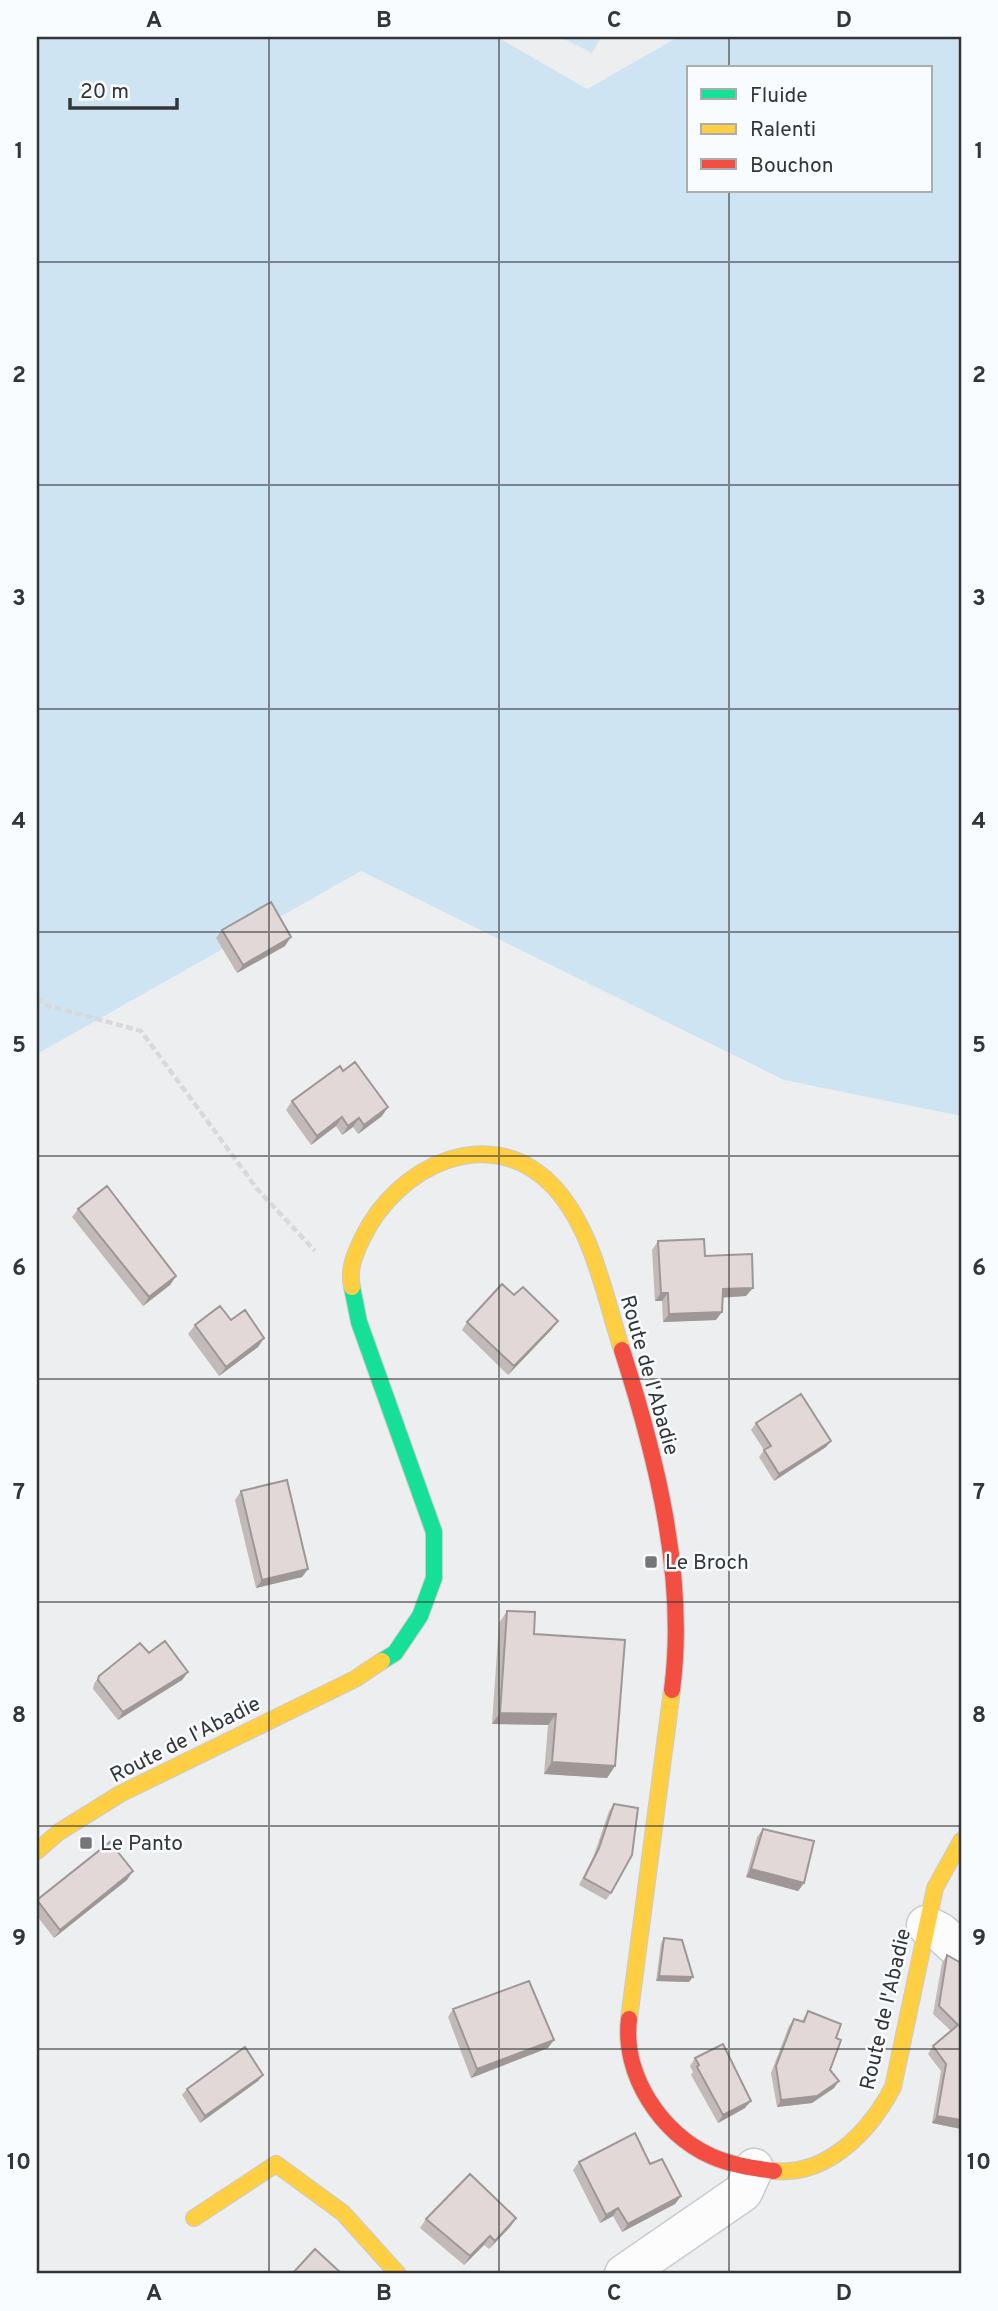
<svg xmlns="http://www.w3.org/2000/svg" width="998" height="2311" viewBox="0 0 998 2311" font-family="Overpass,sans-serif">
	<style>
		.green { fill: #cfe4f3; fill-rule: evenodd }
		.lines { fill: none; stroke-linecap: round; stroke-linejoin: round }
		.street-casing { stroke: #c9cbcd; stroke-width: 41 }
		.fast-casing { stroke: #c9cbcd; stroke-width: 18 }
		.slow-casing { stroke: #c9cbcd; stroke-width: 18 }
		.jam-casing { stroke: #c9cbcd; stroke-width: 18 }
		.path { stroke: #d8d9da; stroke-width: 4.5; stroke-dasharray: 7 3.5; stroke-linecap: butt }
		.street { stroke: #fcfcfd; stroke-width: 38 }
		.fast { stroke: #16e098; stroke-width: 16 }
		.slow { stroke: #ffcf43; stroke-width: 16 }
		.jam { stroke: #f24e42; stroke-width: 16 }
		.wall { fill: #c2bab9 }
		.shaded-wall { fill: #9e9796 }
		.building { fill: #e2d8d7; stroke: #9e9796; stroke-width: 2 }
		.grid { fill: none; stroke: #343537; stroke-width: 2; stroke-opacity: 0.55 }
		.poi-dot { fill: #747678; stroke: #f8fcfe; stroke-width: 2.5 }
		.labels { text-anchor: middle; stroke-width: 5; stroke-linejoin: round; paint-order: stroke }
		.street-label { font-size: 21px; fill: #343537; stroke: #f8fcfe }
		.poi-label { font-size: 21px; fill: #343537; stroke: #f8fcfe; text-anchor: start }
		.neatline { fill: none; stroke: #343537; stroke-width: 2.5 }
		.grid-label { font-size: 23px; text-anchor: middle; font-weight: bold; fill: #343537 }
	</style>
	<rect width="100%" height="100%" fill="#eceef0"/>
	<!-- green -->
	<path class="green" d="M37,37H497L587,89L678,37H961V1116L784,1080L361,871L37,1054ZM688,68H930V191H688Z
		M560,37H601L592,53Z"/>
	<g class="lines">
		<!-- street casing -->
		<g class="street-casing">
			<path id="street" d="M926,1925L940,1932L961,1951
				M624,2274L743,2192L754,2168"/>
		</g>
		<!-- fast casing -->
		<g class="fast-casing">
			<path id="fast" d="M352,1287L359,1322L434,1532V1578L420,1616L395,1653L382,1661"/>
		</g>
		<!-- slow casing -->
		<g class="slow-casing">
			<path id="slow" d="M352,1287C348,1268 355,1254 363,1237C397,1167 488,1121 551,1184C593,1227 604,1295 622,1350
				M37,1851L59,1832L120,1794L355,1679L382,1661
				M629,2019L672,1690
				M774,2171C828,2176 870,2131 893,2087L935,1888L961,1841
				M194,2218L276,2164L343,2213L398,2274"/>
		</g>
		<!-- jam casing -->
		<g class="jam-casing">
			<path id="jam" d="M622,1350C656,1456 687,1578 672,1690
				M629,2019C622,2074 661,2134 711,2156C731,2165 752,2168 774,2171"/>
		</g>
		<!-- path -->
		<path class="path" d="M37,998L45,1005L141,1031L258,1190L315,1251"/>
		<!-- street -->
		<use href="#street" class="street"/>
		<!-- fast -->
		<use href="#fast" class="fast"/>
		<!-- slow -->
		<use href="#slow" class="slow"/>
		<!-- jam -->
		<use href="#jam" class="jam"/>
	</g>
	<!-- wall -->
	<path class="wall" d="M222,930L285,946L237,973L216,938Z
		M343,1071L382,1116L358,1134L353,1127L342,1135L336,1126L311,1145L286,1110L292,1101Z
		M78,1209L176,1276L170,1285L143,1306L72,1217Z
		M658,1241L705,1256L746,1296L723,1297L716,1320L663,1322L662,1301H655L652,1250Z
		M231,1320L264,1338L258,1347L219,1376L188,1334L195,1325Z
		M467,1322L552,1329L508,1375L462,1330Z
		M756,1423L831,1441L826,1447L774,1481L759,1457L764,1450L751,1430Z
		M241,1491L308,1569L302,1577L256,1588L235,1500Z
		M507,1611L534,1634L615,1766L607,1778L544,1774L548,1725L492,1724L499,1623Z
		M149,1653L188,1672L182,1680L118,1720L93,1689L94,1684L99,1676Z
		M614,1804L611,1893L606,1900L579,1885L594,1855L609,1811Z
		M763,1829L804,1883L798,1891L746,1877L757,1837Z
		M127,1880L54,1938L37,1916V1900Z
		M664,1938L689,1982L656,1981L661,1943Z
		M947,1955L961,1963V2129L932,2123L941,2071L928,2054L933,2046L951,2031L933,2014L942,1963Z
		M453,2009L548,2048L471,2078L448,2017Z
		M808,2011L836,2038L830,2070L834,2088L812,2103L777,2107L771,2073L789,2026L794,2019L802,2021Z
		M695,2058L745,2108L718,2123L691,2075L693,2072L690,2066Z
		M263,2075L258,2081L200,2123L182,2095L187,2089Z
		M579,2162L650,2164L681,2196L675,2204L622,2232L613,2216L600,2223L573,2170Z
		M516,2218L510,2227L489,2249L484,2245L464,2265L420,2228L426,2219Z"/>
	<!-- shaded-wall -->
	<path class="shaded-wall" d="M291,937L285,946L237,973L243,965Z
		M388,1107L382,1116L358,1134L364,1125Z
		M342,1117L336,1126L311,1145L317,1136Z
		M359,1118L353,1127L342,1135L348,1126Z
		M176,1276L170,1285L143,1306L149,1297Z
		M753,1288L746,1296L717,1298L723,1289Z
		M661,1293H668L662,1301H655Z
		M722,1312L716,1320L663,1322L669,1314Z
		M558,1321L552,1329L508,1375L514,1366Z
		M264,1338L258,1347L219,1376L226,1367Z
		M831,1441L826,1447L774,1481L779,1474Z
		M308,1569L302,1577L256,1588L262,1580Z
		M188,1672L182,1680L118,1720L123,1712Z
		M500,1713L556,1714L548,1725L492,1724Z
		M552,1762L615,1766L607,1778L544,1774Z
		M751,1869L804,1883L798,1891L746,1877Z
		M133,1871L127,1880L54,1938L60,1930Z
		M659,1976L693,1977L689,1982L656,1981Z
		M554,2040L548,2048L471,2078L477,2069Z
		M263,2075L258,2081L200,2123L205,2116Z
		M839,2081L834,2088L812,2103L777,2107L781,2100Z
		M751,2101L745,2108L718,2123L723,2115Z
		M937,2116L961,2120V2129L932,2123Z
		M681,2196L675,2204L622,2232L628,2224Z
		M618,2208L613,2216L600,2223L606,2215Z
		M516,2218L510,2227L489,2249L495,2241Z
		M490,2236L484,2245L464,2265L470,2256Z"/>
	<!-- building -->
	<path class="building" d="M271,902L291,937L243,965L222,930Z
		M355,1062L388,1107L364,1125L359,1118L348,1126L342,1117L317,1136L292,1101L340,1066L343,1071Z
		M107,1186L176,1276L149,1297L78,1209Z
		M704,1239L705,1256L752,1254L753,1288L723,1289L722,1312L669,1314L668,1293H661L658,1241Z
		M502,1284L514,1295L523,1287L558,1321L514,1366L467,1322Z
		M220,1306L231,1320L245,1310L264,1338L226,1367L195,1325Z
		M801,1394L831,1441L779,1474L764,1450L771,1446L756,1423Z
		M287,1480L308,1569L262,1580L241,1491Z
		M507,1611L535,1612L534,1634L625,1640L615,1766L552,1762L556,1714L500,1713Z
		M165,1641L188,1672L123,1712L98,1680L99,1676L140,1643L149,1653Z
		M614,1804L638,1808L632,1855L611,1893L584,1878L599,1848Z
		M763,1829L814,1841L804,1883L751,1869Z
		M110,1842L133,1871L60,1930L37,1900Z
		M664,1938L682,1940L693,1977L659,1976Z
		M947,1955L961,1963V2120L937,2116L946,2064L933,2046L958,2025L939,2006Z
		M529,1981L554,2040L477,2069L453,2009Z
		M808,2011L841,2024L836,2038L841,2040L830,2070L839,2081L817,2096L781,2100L776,2066L794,2019L804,2022Z
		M723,2044L751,2101L723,2115L697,2067L699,2065L695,2058Z
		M245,2047L263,2075L205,2116L187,2089Z
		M635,2133L650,2164L662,2159L681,2196L628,2224L618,2208L606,2215L579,2162Z
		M470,2174L516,2218L495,2241L490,2236L470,2256L426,2219Z
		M315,2249L342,2274H292Z"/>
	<!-- grid -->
	<path class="grid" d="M269,37V2274M499,37V2274M729,37V68M729,191V2274M37,262H961M37,485H961M37,709H961M37,932H961M37,1156H961M37,1379H961M37,1602H961M37,1826H961M37,2049H961"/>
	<!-- markers -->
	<g class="poi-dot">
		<rect x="644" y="1555" width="14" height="14" rx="3.5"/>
		<rect x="79" y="1836" width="14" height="14" rx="3.5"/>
	</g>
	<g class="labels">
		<!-- street labels -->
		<g class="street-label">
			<text transform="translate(650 1375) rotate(74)" y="7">Route de l'Abadie</text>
			<text transform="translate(185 1739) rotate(-27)" y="7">Route de l'Abadie</text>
			<text transform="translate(885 2009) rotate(-77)" y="7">Route de l'Abadie</text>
		</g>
		<!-- poi labels -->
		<g class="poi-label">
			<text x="665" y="1569">Le Broch</text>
			<text x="100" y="1850">Le Panto</text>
		</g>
	</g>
	<!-- border -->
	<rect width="998" height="2311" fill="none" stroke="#f8fcfe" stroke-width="77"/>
	<!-- legend -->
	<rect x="687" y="66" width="245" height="126" fill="#f8fcfe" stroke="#aaacae" stroke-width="2"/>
	<rect x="701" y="89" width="35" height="10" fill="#16e098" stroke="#aaacae" stroke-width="2"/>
	<text x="750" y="102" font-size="21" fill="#343537">Fluide</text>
	<rect x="701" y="124" width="35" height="10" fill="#ffcf43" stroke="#aaacae" stroke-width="2"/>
	<text x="750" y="136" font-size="21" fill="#343537">Ralenti</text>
	<rect x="701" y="159" width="35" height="10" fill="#f24e42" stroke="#aaacae" stroke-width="2"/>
	<text x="750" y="172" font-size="21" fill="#343537">Bouchon</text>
	<!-- scale -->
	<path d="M70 98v10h107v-10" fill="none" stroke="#343537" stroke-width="3.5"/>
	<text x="80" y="98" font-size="21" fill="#343537" stroke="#f8fcfe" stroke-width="5" paint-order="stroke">20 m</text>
	<rect x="38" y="38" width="922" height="2234" class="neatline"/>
	<g class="grid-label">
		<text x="154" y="27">A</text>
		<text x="384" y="27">B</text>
		<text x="614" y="27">C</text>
		<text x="844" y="27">D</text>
		<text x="19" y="158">1</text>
		<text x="979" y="158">1</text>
		<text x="19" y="382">2</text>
		<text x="979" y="382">2</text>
		<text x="19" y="605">3</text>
		<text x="979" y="605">3</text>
		<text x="19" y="828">4</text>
		<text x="979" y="828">4</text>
		<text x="19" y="1052">5</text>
		<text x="979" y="1052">5</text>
		<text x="19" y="1275">6</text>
		<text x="979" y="1275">6</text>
		<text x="19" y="1499">7</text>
		<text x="979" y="1499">7</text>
		<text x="19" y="1722">8</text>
		<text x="979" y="1722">8</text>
		<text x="19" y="1945">9</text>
		<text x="979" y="1945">9</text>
		<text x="19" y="2169">10</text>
		<text x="979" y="2169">10</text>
		<text x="154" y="2300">A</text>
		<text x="384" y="2300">B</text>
		<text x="614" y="2300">C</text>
		<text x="844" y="2300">D</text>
	</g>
</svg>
